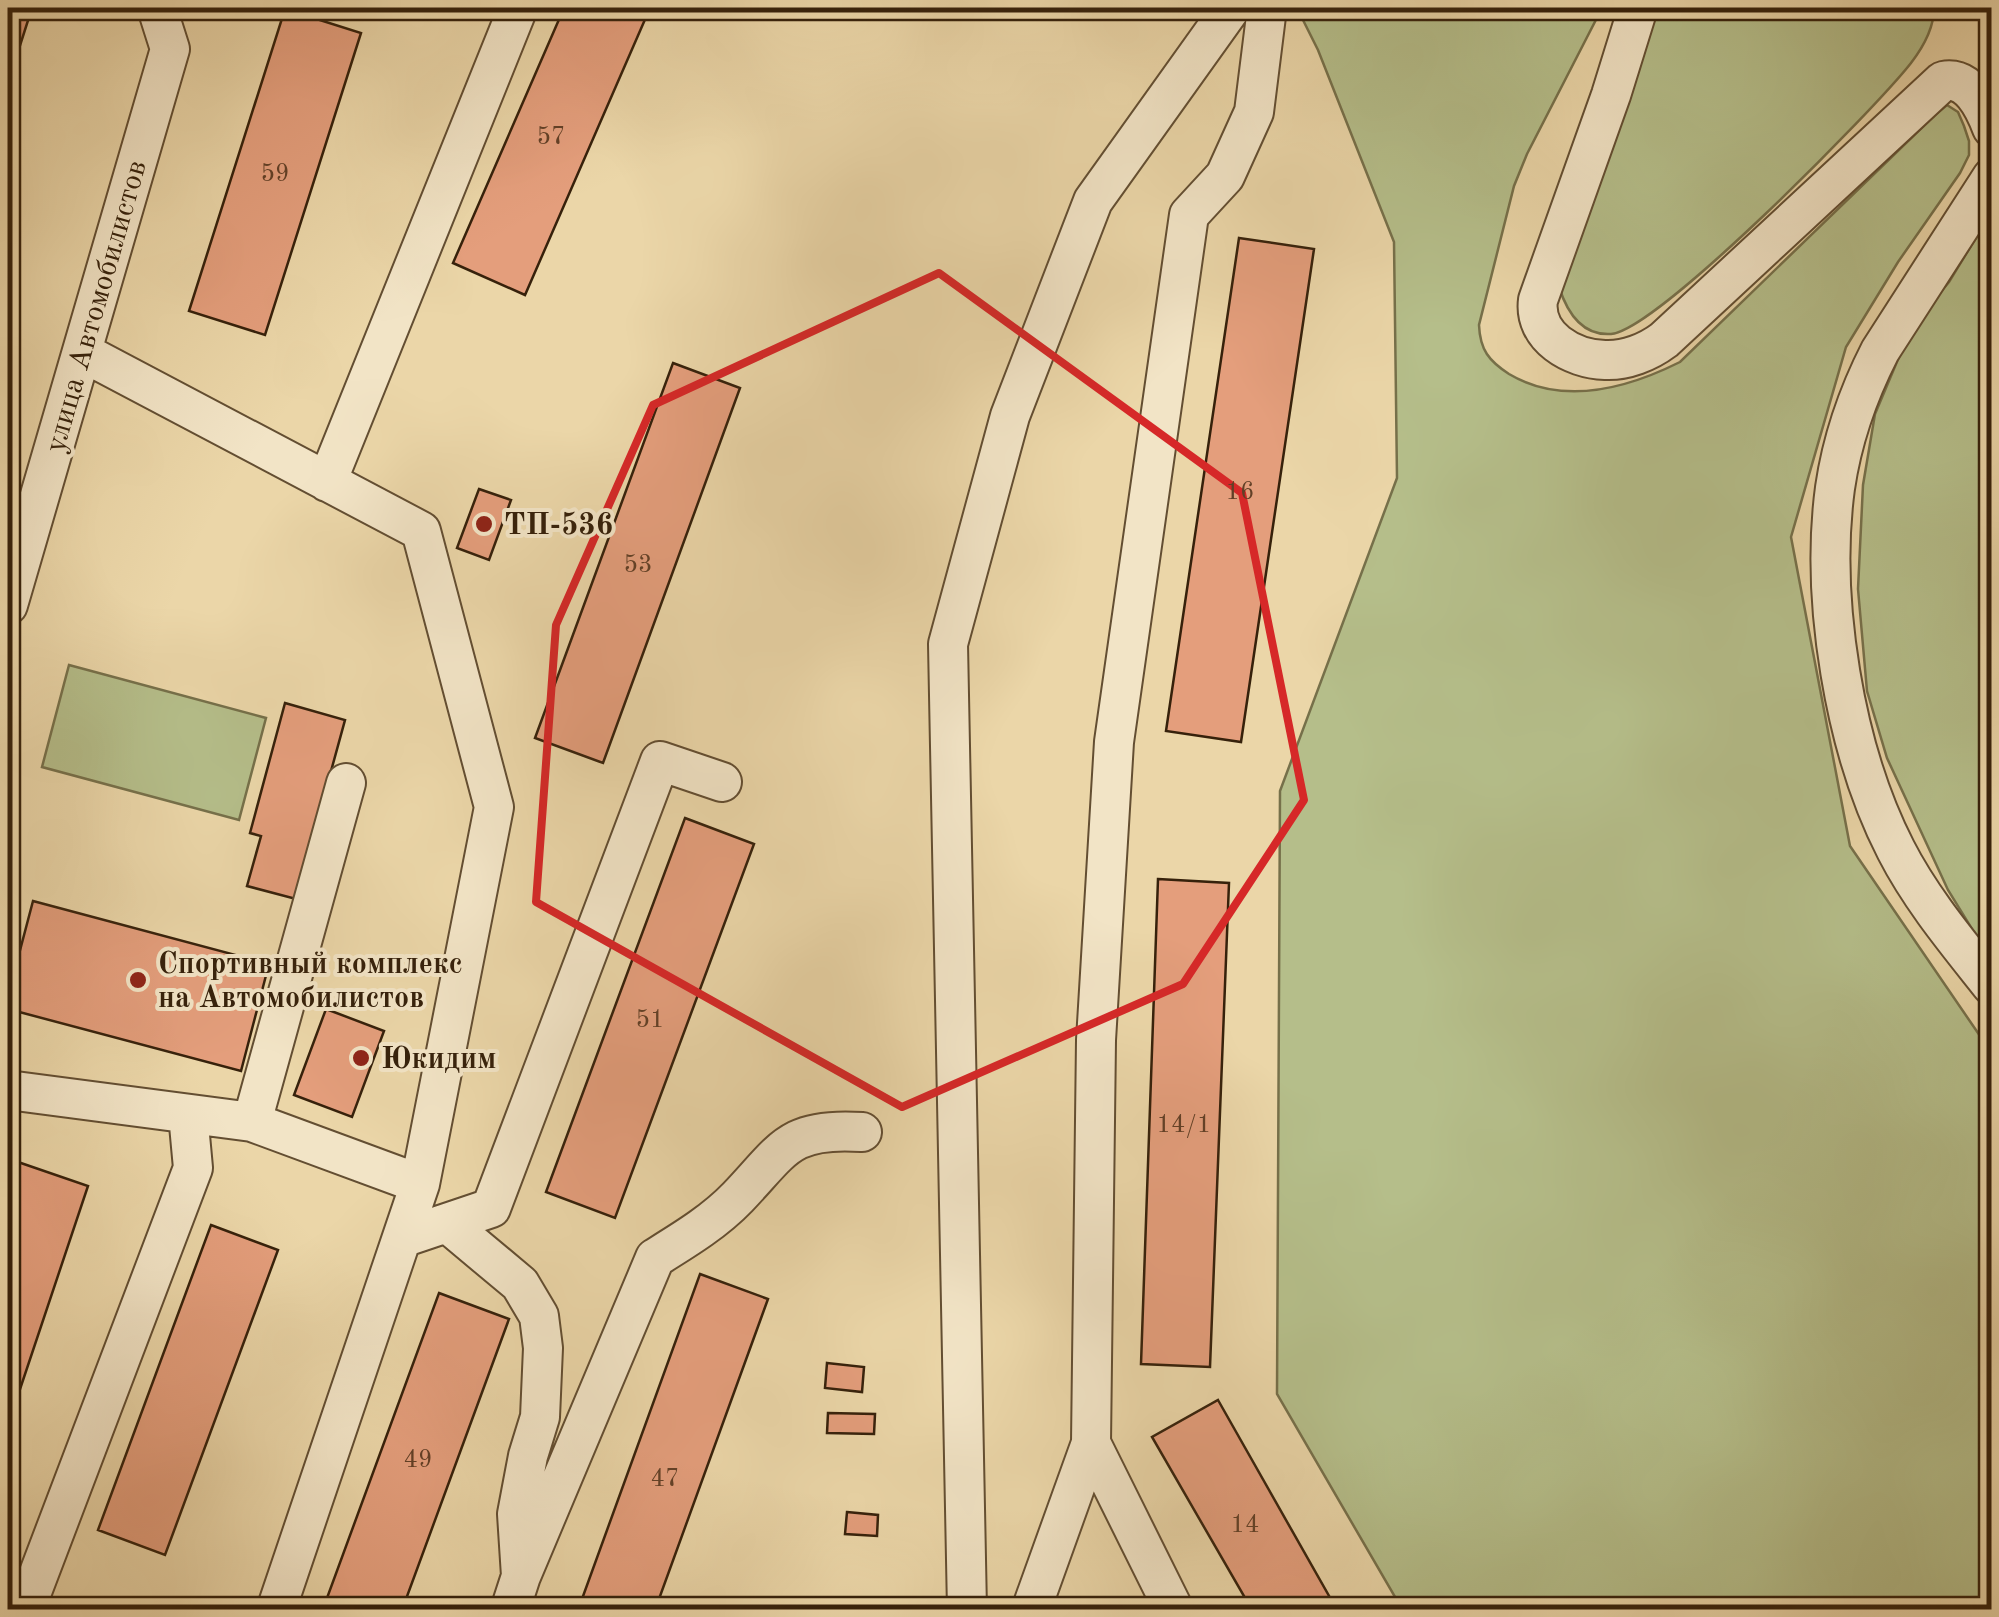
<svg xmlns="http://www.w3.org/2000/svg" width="1999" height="1617" viewBox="0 0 1999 1617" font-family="'Old Standard TT',serif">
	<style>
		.green { fill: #b5be8a; stroke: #76704a; stroke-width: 2.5 }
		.building { fill: #e49e7c; stroke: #36210b; stroke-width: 2.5 }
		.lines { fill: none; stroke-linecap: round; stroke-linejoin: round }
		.minor-casing { stroke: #634e32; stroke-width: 42 }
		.minor { stroke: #f2e4c6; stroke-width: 38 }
		.marked { fill: none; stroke: #d62828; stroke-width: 8; stroke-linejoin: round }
		.poi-dot { fill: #8f2418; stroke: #f2e4c6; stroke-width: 4 }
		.labels { text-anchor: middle; stroke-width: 8; stroke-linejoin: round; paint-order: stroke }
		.number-label { font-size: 25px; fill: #624027 }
		.street-label { font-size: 30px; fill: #36210b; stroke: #f2e4c6 }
		.poi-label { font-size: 30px; font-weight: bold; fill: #36210b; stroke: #f2e4c6; text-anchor: start }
	</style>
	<rect width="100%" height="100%" fill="#ebd6a8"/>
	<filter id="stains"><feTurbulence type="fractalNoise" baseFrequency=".002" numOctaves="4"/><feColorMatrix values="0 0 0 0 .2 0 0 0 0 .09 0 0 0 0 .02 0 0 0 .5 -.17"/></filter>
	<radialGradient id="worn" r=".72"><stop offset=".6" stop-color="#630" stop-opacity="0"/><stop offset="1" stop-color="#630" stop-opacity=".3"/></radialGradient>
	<!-- green -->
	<path class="green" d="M1297,8H1602L1527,154L1514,186L1479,325C1480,350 1489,361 1509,374C1563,406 1628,388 1680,362L1936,114L1947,105L1958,112L1964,126L1969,141V155L1960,173L1898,262L1846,347L1791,537L1850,846L1991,1052V1609H1402L1277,1394L1280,791L1397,478L1394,242L1318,50Z
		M1647,8H1934C1934,28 1924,46 1911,63C1875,109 1658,330 1611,334C1581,336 1567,312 1559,287Z
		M1991,213V960L1948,890L1887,758L1867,691L1858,589L1863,485L1875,414L1912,326L1949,282Z
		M69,665L266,718L239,820L42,767Z"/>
	<!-- building -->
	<path class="building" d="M8,8H32L8,83Z
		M564,8H650L525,295L453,263Z
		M285,9L361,33L265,335L189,311Z
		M1239,238L1314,249L1241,742L1166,731Z
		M673,363L740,388L603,763L535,738Z
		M479,489L511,500L489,560L457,548Z
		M285,703L345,720L296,899L247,886L261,836L250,833Z
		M685,818L754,844L615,1218L546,1192Z
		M1158,879L1229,883L1210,1367L1141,1364Z
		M33,901L269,964L241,1071L8,1009V996Z
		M326,1009L384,1031L352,1117L294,1095Z
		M18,1162L88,1186L8,1425V1194Z
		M211,1225L278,1250L165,1555L98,1530Z
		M700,1274L768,1299L655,1610H578Z
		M439,1293L509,1319L402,1610H357L327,1598Z
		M827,1363L864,1367L862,1392L825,1388Z
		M1218,1400L1337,1610H1252L1152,1437Z
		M828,1413L875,1414L874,1434L827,1433Z
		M847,1512L878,1515L877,1536L845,1534Z"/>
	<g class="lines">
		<!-- minor casing -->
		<g class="minor-casing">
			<path id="minor" d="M1638,8L1611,95L1538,300C1533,337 1572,359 1605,360C1626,361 1648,352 1664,340L1943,81C1969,76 1984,107 1992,128
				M1992,177L1880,351C1858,394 1842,440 1835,488C1820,599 1844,749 1896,850C1921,899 1958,943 1992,986
				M82,352L421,531L494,807L420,1184L276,1610
				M327,482L518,8
				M8,605L170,49L157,8
				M8,1090L252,1122L346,783
				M252,1122L420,1184
				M447,1223L520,1284L539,1316L543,1348L540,1417L528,1456L517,1514L521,1576L510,1610
				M402,1238L491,1208L660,761L722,782
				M1091,1443L1174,1610
				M521,1576L655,1258C684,1240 714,1222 738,1197C783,1150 788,1127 862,1132
				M25,1610L193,1168L188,1114
				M967,1610L948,644L1010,416L1093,201L1231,8
				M1031,1610L1091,1443L1096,1040L1114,742L1189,215L1225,176L1254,112L1267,8"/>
		</g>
		<!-- minor -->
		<use href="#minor" class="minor"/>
	</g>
	<!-- marked area -->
	<path class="marked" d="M939,273L1242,493L1304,800L1183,984L902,1107L536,902L556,625L653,405Z"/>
	<!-- markers -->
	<g class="poi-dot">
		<circle cx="484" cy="524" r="10"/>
		<circle cx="138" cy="980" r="10"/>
		<circle cx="361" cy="1058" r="10"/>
	</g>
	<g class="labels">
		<!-- number labels -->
		<g class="number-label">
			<text x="551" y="144">57</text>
			<text x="275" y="181">59</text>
			<text x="1240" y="499">16</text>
			<text x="638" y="572">53</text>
			<text x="650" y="1027">51</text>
			<text x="1184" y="1132">14/1</text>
			<text x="418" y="1467">49</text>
			<text x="665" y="1486">47</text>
			<text x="1245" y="1532">14</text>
		</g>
		<!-- street labels -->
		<g class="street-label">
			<text transform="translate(95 306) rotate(-74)" y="10">улица Автомобилистов</text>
		</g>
		<!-- poi labels -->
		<g class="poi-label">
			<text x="504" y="534">ТП-536</text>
			<text x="158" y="973">Спортивный комплекс<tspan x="158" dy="34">на Автомобилистов</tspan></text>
			<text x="381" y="1068">Юкидим</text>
		</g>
	</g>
	<!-- margin -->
	<rect width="1999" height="1617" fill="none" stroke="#ebd6a8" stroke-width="40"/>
	<rect x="10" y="10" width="1979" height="1597" fill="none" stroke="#36210b" stroke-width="5"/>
	<rect x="20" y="20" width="1959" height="1577" fill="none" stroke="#36210b" stroke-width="2.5"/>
	<rect width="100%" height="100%" filter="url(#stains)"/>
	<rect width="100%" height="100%" fill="url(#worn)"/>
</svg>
